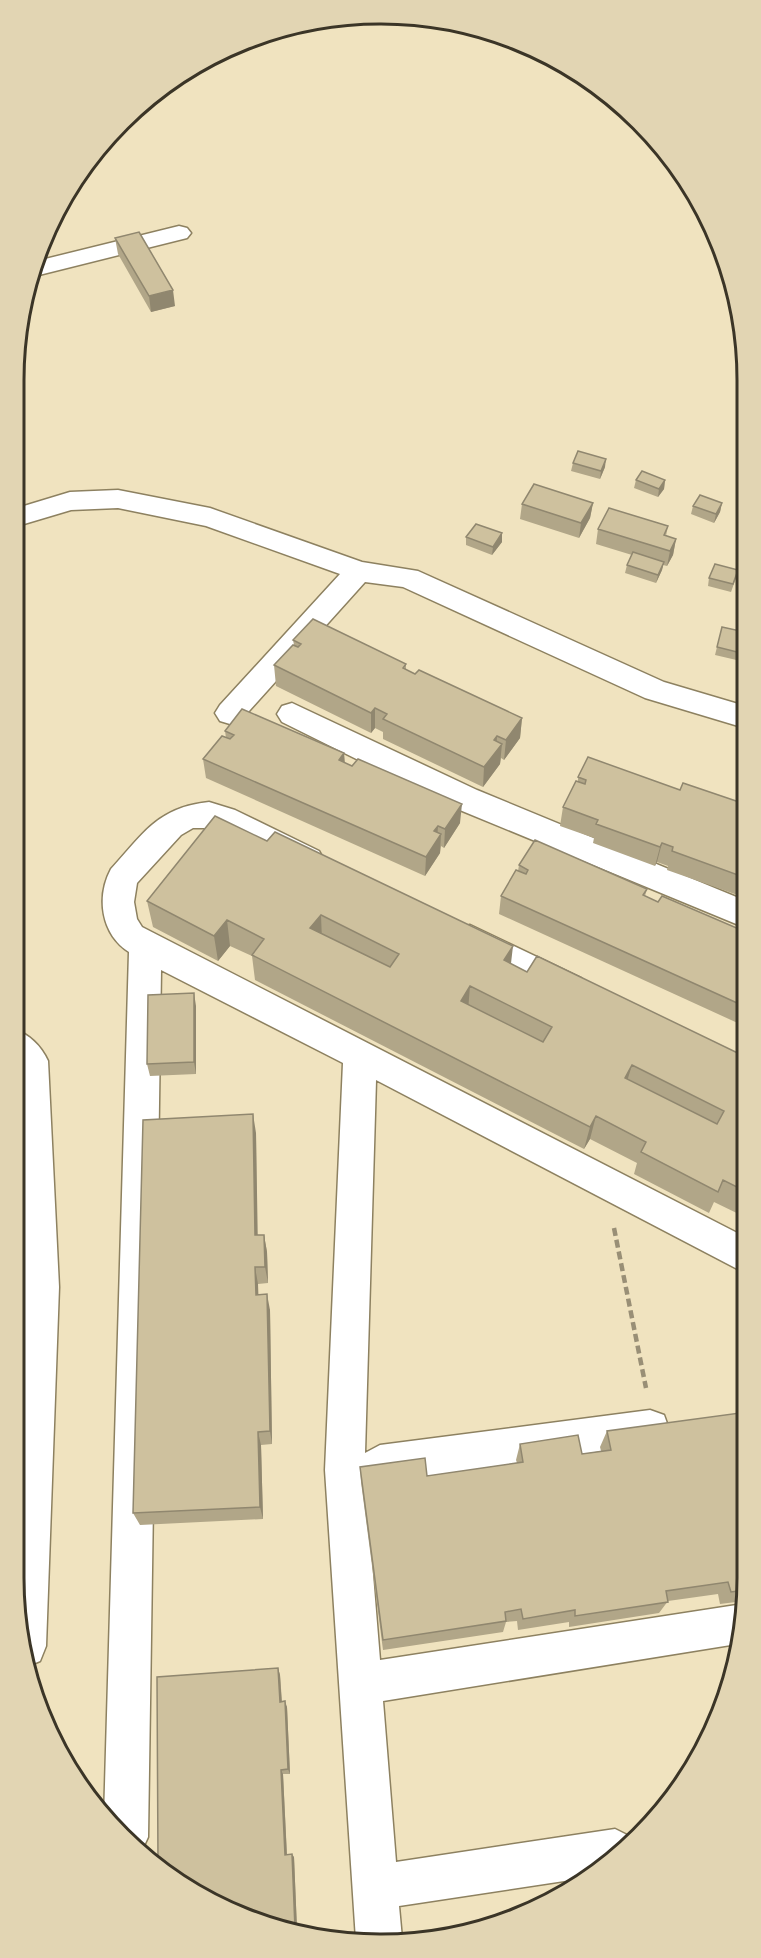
<svg xmlns="http://www.w3.org/2000/svg" width="761" height="1958" viewBox="0 0 761 1958" font-family="'Work Sans',sans-serif">
	<style>
		.lines { fill: none; stroke-linecap: round; stroke-linejoin: round }
		.minor-casing { stroke: #8d8160; stroke-width: 3 }
		.path { stroke: #998f76; stroke-width: 4.5; stroke-dasharray: 8 4; stroke-linecap: butt }
		.minor { fill: #fff; fill-rule: evenodd }
		.wall { fill: #b1a688 }
		.shaded-wall { fill: #90876f }
		.building { fill: #cec19e; stroke: #90876f; stroke-width: 1.5; fill-rule: evenodd }
		.rim { fill: none; stroke: #3b3527; stroke-width: 3 }
	</style>
	<rect width="100%" height="100%" fill="#f0e3bf"/>
	<g class="lines">
		<!-- minor casing -->
		<g class="minor-casing">
			<path id="minor" d="M179,226L187,228L191,233L187,238L31,277L33,262Z
				M118,490L210,508L362,562L418,571L664,682L745,706V728L645,698L403,587L365,582L240,721L230,724L220,721L215,713L220,705L340,574L206,526L118,508L71,510L14,527V509L70,492Z
				M292,703L477,790L746,901V928L455,808L282,722L277,714L282,706Z
				M209,802L235,810L319,851L324,860L319,869L308,873L213,828H193L181,835L137,883L134,902L137,919L142,927L747,1238V1274L376,1080L365,1453L380,1445L650,1410L664,1415L669,1429L664,1443L650,1448L380,1485L365,1477L380,1660L743,1604L737,1644L383,1701L396,1862L615,1829L631,1837L584,1878L399,1906L402,1939L356,1940L325,1470L343,1063L161,970L148,1837L142,1850L104,1819L129,952C101,934 96,897 111,869C143,834 158,807 209,802Z
				M470,925L581,978L586,988L581,998L569,1002L557,998L459,949L454,939L459,929Z
				M14,1029C30,1035 41,1046 48,1061L59,1287L46,1646L40,1661L28,1666L14,1577V1464L23,1287Z"/>
		</g>
		<!-- path -->
		<path class="path" d="M614,1228L646,1388"/>
		<!-- minor -->
		<use href="#minor" class="minor"/>
	</g>
	<!-- wall -->
	<path class="wall" d="M115,238L175,306L151,312L118,254Z
		M573,463L605,467L600,479L571,471Z
		M636,480H665L664,489L658,497L634,488Z
		M593,503L590,518L579,538L520,519L522,504Z
		M722,503L720,512L714,523L691,514L693,506Z
		M668,526L666,536L676,539L673,555L667,566L663,565L662,570L656,583L625,573L627,565L632,555L596,544L598,529Z
		M502,533V542L492,555L466,545V537Z
		M709,578H736L731,592L708,586Z
		M722,627L745,632V662L715,655Z
		M293,640L406,664V670L522,718L520,738L504,760L501,758L500,764L483,787L383,739V732L375,728L371,733L276,686L274,665L294,645Z
		M225,731L344,753L345,763L460,823L444,848L441,846L440,853L425,876L206,778L203,759L226,738Z
		M578,777L746,814V898L667,870L668,866L657,862L655,866L593,843L594,838L560,826L563,807L578,781Z
		M215,816L527,972L746,1057L747,1218L714,1202L709,1213L634,1174L637,1163L590,1139L584,1149L255,980L252,956L230,946L218,961L153,927L147,901Z
		M519,865L647,889L645,896L658,902L746,932V1017L742,1025L499,914L501,896L518,871Z
		M196,1006V1074L150,1076L147,1064Z
		M256,1133L257,1235H264L267,1252L268,1283L258,1284V1295L270,1310L272,1444L261,1445L263,1519L140,1525L133,1513Z
		M607,1431L747,1578L744,1601L720,1604L718,1594L668,1601L659,1613L569,1627V1622L518,1630L517,1621L506,1622L503,1632L383,1650L361,1482L360,1467L427,1476L517,1463L516,1460L520,1444L582,1454L601,1451L600,1447Z
		M278,1668L280,1675L282,1701L287,1707L290,1774H283L287,1855L294,1857L297,1929L157,1677Z"/>
	<!-- shaded-wall -->
	<path class="shaded-wall" d="M173,290L175,306L151,312L149,296Z
		M606,459L605,467L600,479L601,471Z
		M665,480L664,489L658,497L659,489Z
		M593,503L590,518L579,538L581,523Z
		M722,503L720,512L714,523L716,514Z
		M502,533V542L492,555L493,547Z
		M676,539L673,555L667,566L670,551Z
		M664,562L662,570L656,583L658,575Z
		M375,708V728L371,733V713Z
		M522,718L520,738L504,760L506,740Z
		M497,736L496,752L502,744L500,764L483,787L484,767L494,740Z
		M344,753L345,773L339,760Z
		M462,804L460,823L444,848L445,829Z
		M438,826L437,840L441,834L440,853L425,876L426,857L434,831Z
		M662,843L657,862L655,866L660,847Z
		M321,915L322,941L310,928Z
		M227,920L230,946L218,961L214,936Z
		M513,946L510,972L504,960Z
		M470,986L468,1011L461,1001Z
		M194,993L196,1006V1074L194,1062Z
		M632,1065L625,1088V1078Z
		M253,1114L256,1133L258,1252L255,1235Z
		M596,1116L590,1139L584,1149L590,1127Z
		M264,1235L267,1252L268,1283L265,1267Z
		M255,1267L258,1284L259,1311L256,1295Z
		M267,1294L270,1310L272,1444L270,1431Z
		M258,1432L261,1445L263,1519L260,1507Z
		M278,1668L280,1675L282,1708L280,1702Z
		M285,1701L287,1707L290,1774L288,1769Z
		M281,1770L283,1774L287,1858L285,1855Z
		M292,1854L294,1857L297,1929H295Z"/>
	<!-- building -->
	<path class="building" d="M139,232L173,290L149,296L115,238Z
		M578,451L606,459L601,471L573,463Z
		M642,471L665,480L659,489L636,480Z
		M534,484L593,503L581,523L522,504Z
		M700,495L722,503L716,514L693,506Z
		M609,508L668,526L664,535L676,539L670,551L598,529Z
		M476,524L502,533L493,547L466,537Z
		M633,552L664,562L658,575L627,565Z
		M715,564L738,570L733,584L709,578Z
		M313,619L406,664L403,668L415,674L419,670L522,718L506,740L497,736L494,740L502,744L484,767L383,719L387,714L375,708L371,713L274,665L293,645L298,647L301,644L293,640Z
		M722,627L745,632V654L717,647Z
		M242,709L344,753L339,760L352,766L358,759L462,804L445,829L438,826L434,831L441,834L426,857L203,759L222,736L230,739L234,735L225,731Z
		M588,757L680,790L683,783L745,804L741,813L746,814V878L672,851L673,847L662,843L660,847L596,824L598,820L563,807L576,781L585,784L586,780L578,777Z
		M215,816L267,841L275,832L513,946L504,960L527,972L537,956L746,1057L747,1192L723,1180L718,1192L641,1152L646,1142L596,1116L590,1127L252,955L264,939L227,920L214,936L147,901ZM321,915L399,954L390,967L310,928ZM470,986L552,1027L543,1042L461,1001ZM632,1065L724,1111L717,1124L625,1078Z
		M535,840L647,889L643,895L658,902L662,896L746,932V1007L501,896L516,870L526,874L528,870L519,865Z
		M194,993V1062L147,1064L148,995Z
		M253,1114L255,1235H264L265,1267H255L256,1295L267,1294L270,1431L258,1432L260,1507L133,1513L143,1120Z
		M747,1412V1578L745,1590L731,1592L728,1582L666,1591L668,1602L575,1616V1610L523,1619L521,1609L505,1612L506,1621L383,1640L360,1467L425,1458L427,1476L523,1462L520,1444L578,1435L582,1454L611,1450L607,1431Z
		M278,1668L280,1702L285,1701L288,1769L281,1770L285,1855L292,1854L295,1929L197,1896L158,1863L157,1677Z"/>
	<!-- crop -->
	<path d="M0 0H761V1958H0ZM380 24H381A356 356 0 0 1 737 380V1578A356 356 0 0 1 381 1934H380A356 356 0 0 1 24 1578V380A356 356 0 0 1 380 24Z" fill="#e2d5b3" fill-rule="evenodd"/>
	<path class="rim" d="M380 24H381A356 356 0 0 1 737 380V1578A356 356 0 0 1 381 1934H380A356 356 0 0 1 24 1578V380A356 356 0 0 1 380 24Z"/>
</svg>
